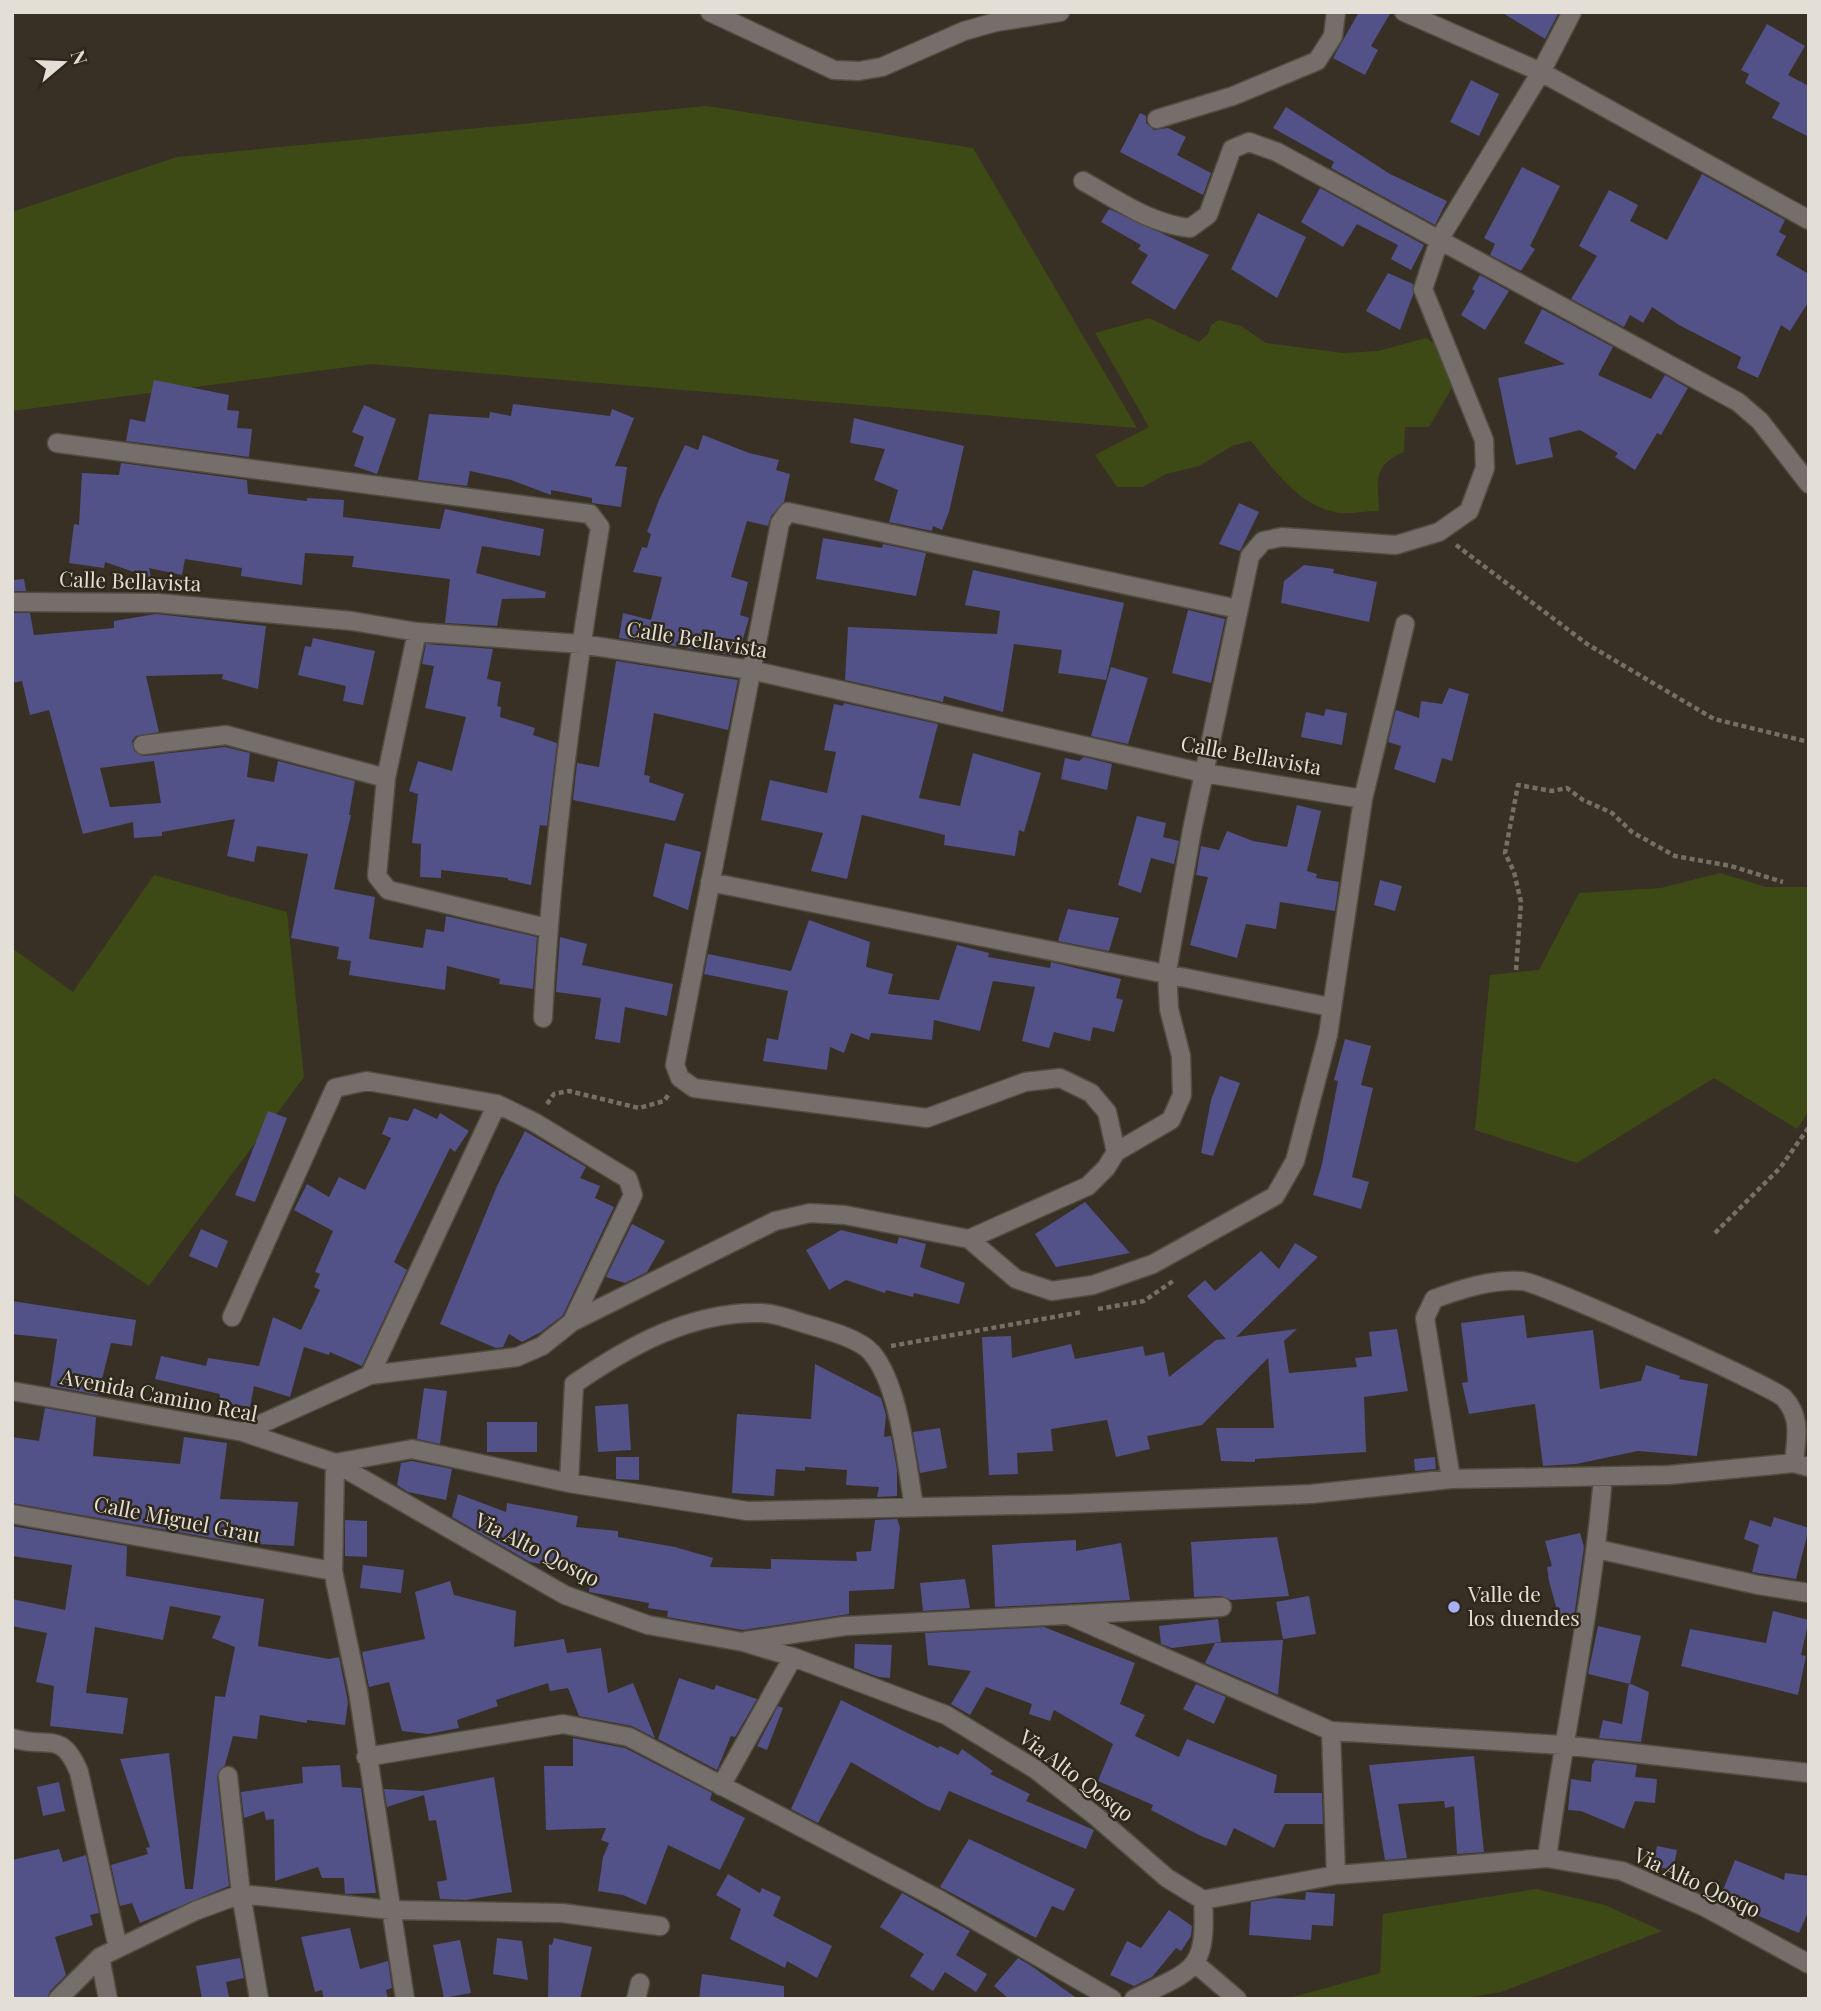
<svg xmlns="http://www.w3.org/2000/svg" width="1821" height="2011" viewBox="0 0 1821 2011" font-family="'Playfair Display',serif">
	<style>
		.green { fill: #3e4a15 }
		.building { fill: #525188; fill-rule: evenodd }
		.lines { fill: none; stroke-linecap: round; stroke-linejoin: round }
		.minor-casing { stroke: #534c40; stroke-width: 21 }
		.path { stroke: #766f64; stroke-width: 4.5; stroke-dasharray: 5 3.5; stroke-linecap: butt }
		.minor { stroke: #766e6b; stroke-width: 18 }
		.poi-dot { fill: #a8b0fc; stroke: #2e271a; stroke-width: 2.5 }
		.labels { text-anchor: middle; stroke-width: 5; stroke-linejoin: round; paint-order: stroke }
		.street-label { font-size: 21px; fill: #e3ded6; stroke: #2e271a }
		.poi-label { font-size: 21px; fill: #e3ded6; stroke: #2e271a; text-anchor: start }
	</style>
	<rect width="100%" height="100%" fill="#383024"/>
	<!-- green -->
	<path class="green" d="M707,106L973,148L1137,428L371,364L12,411V212L177,157Z
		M1149,318L1199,342L1208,334L1211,325L1219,320L1241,326L1266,343L1343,353L1378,351L1426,338C1446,349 1448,367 1452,388L1429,427H1405L1404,452C1372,465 1378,481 1379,511C1366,511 1352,514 1340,513C1299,507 1274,470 1251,441L1234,445L1199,466L1166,474L1143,487H1117L1095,455L1149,427L1095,333Z
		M1720,873L1766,887H1809V1111L1797,1129L1714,1078L1577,1163L1475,1130L1490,975L1539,970L1579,893L1661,888Z
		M154,875L287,912L304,1077L149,1286L12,1193V948L73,992Z
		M1536,1889L1605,1905L1662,1931L1501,1992L1460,1999L1293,1997L1380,1973L1383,1914Z"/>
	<!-- building -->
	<path class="building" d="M1359,12H1391L1371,46L1378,50L1365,75L1333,58Z
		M1501,12H1559L1545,39Z
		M1767,24L1805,46L1788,75L1809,86V137L1772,118L1780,103L1745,83L1749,74L1741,70Z
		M1471,80L1499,94L1479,136L1450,122Z
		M1286,107L1390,174L1447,201L1435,225L1331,168L1334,162L1273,128Z
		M1140,113L1146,116V123L1154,130L1168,128L1186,137L1177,155L1211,173L1203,195L1120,152Z
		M1522,167L1560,186L1530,246L1535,249L1521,271L1490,255L1495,244L1484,238Z
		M1702,174L1785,220L1779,232L1786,236L1776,255L1809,274V301L1790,331L1781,325L1758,378L1737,368L1741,357L1679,325L1652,307L1643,323L1630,315L1624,327L1571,299L1597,256L1579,246L1609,190L1638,205L1630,221L1667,240Z
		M1320,188L1424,245L1411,270L1391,259L1398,245L1357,224L1343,247L1301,222Z
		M1109,209L1209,255L1175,310L1131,283L1148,255L1138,249L1141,245L1101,222Z
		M1258,213L1306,237L1277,298L1231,269Z
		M1388,273L1413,284V295L1400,330L1366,311Z
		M1480,275L1509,291L1485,330L1461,315L1475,291L1472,289Z
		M1542,309L1613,347L1598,375L1651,399L1665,375L1688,388L1661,435L1657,433L1635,470L1615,457L1618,453L1580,430L1549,438L1553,457L1516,465L1498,378L1565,364L1524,343Z
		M154,380L229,395L227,410L239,411L237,428L252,429L249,457L126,441L130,419L145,422Z
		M513,404L610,416L612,409L634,418L615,466L627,467L621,507L592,503V498L551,490V495L511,480L470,471L467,486L418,480L429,414L489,418L490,412L511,416Z
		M364,405L396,419L377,474L354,466L364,437L352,432Z
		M854,418L964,446L949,512L942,530L933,526L932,531L889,522L898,490L874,480L885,449L850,443Z
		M703,435L749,453L779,460L776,470L790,474L784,502L771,516L768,526L747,521L731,577L748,582L740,615L749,618L738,656L619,638L623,613L651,620L662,577L633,572L642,547L647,548L651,534L647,532L659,500L685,445L698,450Z
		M121,463L247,480L248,494L307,501V498L344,500L343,517L440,529L445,509L544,529L540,556L482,546L476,573L546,592L545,598L502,599L497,626L445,623L450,579L352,567L354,556L305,553L302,585L241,576L242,568L185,559L182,575L149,568L151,578L105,562L104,568L69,563L74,524L79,525L82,473L119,475Z
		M1239,503L1259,512L1240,551L1219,544Z
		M823,538L882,548L883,544L926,553L916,596L816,579Z
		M1304,565L1334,569L1333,573L1377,582L1369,622L1281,603L1284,581Z
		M973,570L1124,603L1106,680L1058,673L1062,650L1014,644L1003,712L944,696L943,702L845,680L848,627L997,634L1000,611L965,605Z
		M24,579L26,591H12V580Z
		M1188,610L1225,619L1211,683L1172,673Z
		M12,613H30L34,635L114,628V621L156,614L266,626L258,689L222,679L223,674L146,676L159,732L136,736L132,741L134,751L144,756L225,747L250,753L247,777L274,782L278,761L355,781L349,815H351L334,889L375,897L369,939L423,948L426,929L444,932L446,916L537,937L533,989L499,984L500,979L447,966L445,990L349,975L351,961L337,959L339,947L291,938L308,854L257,846L254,862L227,856L235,819L162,832V836L134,838L133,822L83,834L49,710L30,715L22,681L12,683ZM154,761L161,803L110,807L100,768Z
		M313,638L375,651L363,705L343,701L346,686L298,675L305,646L311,647Z
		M426,644L493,649L487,679L501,682L497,706L501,707L500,717L535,728L533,735L557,743L547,826L540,825L531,885L508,880V878L441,870V878L420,877L421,844L412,843L418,794L409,791L418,761L452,771L466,717L425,708L434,666L422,664Z
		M616,661L738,680L728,730L654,713L644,775L650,776L649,782L684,794L675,821L573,800L577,763L599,767Z
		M1111,667L1148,678L1128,744L1091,736Z
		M1449,688L1469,694L1452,761L1442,758L1435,783L1394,769L1401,746L1388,742L1396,710L1419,718L1421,701L1442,704Z
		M844,703L938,724L919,798L960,806L973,753L1041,773L1024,832L1019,830L1015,856L944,845L945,835L862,815L847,879L811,871L823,833L761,820L770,780L827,793L836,752L824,750L834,704L843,706Z
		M1326,709L1347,713L1342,745L1301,737L1306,712L1324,716Z
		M1084,757L1112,764L1107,790L1061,779L1065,758L1079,761Z
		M1297,805L1321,811L1307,871L1317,874L1316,878L1339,882L1335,911L1280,902L1276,929L1246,924L1237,958L1190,945L1208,877L1196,875L1201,846L1219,850L1227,831L1253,841L1287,847Z
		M1137,816L1166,823L1163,837L1179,841L1174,864L1151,858L1141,893L1118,885Z
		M665,843L701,852L688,910L653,896Z
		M1380,880L1402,886L1395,911L1374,905Z
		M1068,909L1119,918L1109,951L1058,941Z
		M809,920L870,942L866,967L893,974L888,994L939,1000L957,945L989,953L988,957L1050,968L1051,962L1121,979L1116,998L1123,1000L1114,1032L1093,1027L1090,1041L1054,1032L1049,1048L1022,1041L1035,987L993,981L980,1031L934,1020L932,1040L871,1033L869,1040L851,1033L844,1053L830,1047L827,1070L763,1061L767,1038L778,1040L788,991L704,974L708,954L791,971Z
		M560,937L587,944L582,965L673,984L667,1016L625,1007L620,1043L595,1039L601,998L556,992Z
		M1345,1039L1371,1046L1361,1085L1373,1088L1352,1177L1369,1182L1361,1209L1313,1195L1322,1164L1338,1081L1334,1080Z
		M1220,1076L1240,1083L1213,1156L1201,1153L1211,1100Z
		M414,1108L437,1119L440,1113L469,1131L455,1152L450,1148L394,1262L407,1270L362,1366L330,1352L329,1355L304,1347L290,1397L254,1386L250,1407L219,1402L220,1394L155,1379L161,1356L206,1366L208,1358L259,1366L273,1317L301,1330L320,1290L314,1287L320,1274L315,1272L333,1231L294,1210L307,1184L329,1197L339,1177L365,1190L391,1138L382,1134L389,1117L408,1121Z
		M268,1111L287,1118L255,1202L235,1195Z
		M525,1131L586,1167L580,1178L600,1186L595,1198L614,1207L563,1315L541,1332L522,1342L509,1334L503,1347L496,1348L440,1324L497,1186Z
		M1085,1202L1130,1253L1056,1267L1035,1234Z
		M632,1224L665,1241L647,1272L625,1283L606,1277Z
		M201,1229L228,1241L217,1268L189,1256Z
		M841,1230L897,1244L899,1237L926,1244L920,1267L965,1283L959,1304L914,1293L913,1297L886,1290L885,1293L846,1280L829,1290L806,1250Z
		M1295,1243L1318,1257L1236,1337L1297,1329L1284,1341L1289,1373L1357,1367L1355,1358L1372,1356L1369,1332L1397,1329L1408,1391L1364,1397L1366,1452L1255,1459V1462L1221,1461L1216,1428H1274L1268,1358L1202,1425L1147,1436L1150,1449L1116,1457L1107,1420L1051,1429L1053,1451L1017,1453L1018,1474L989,1475L982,1337L1011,1336L1012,1358L1071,1344L1075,1359L1143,1346L1145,1356L1164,1352L1169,1377L1216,1340L1226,1339L1187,1296L1205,1280L1215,1291L1261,1251L1279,1269Z
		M12,1301L136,1320L132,1346L111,1343L98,1395L50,1386L57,1339L12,1334Z
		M1524,1315L1527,1338L1593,1330L1600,1389L1641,1381L1646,1365L1680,1376L1679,1379L1708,1384L1697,1456L1638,1451L1576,1464L1543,1466L1535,1404L1469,1414L1462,1383L1468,1382L1461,1323Z
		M815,1364L881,1398L886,1415L884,1437L891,1436L897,1470V1496L877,1497L879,1487L846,1485L847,1470L805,1467V1471L776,1469L774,1496L732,1493L737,1414L811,1419Z
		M424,1388L447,1391L440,1444L417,1439Z
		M628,1404L631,1450L598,1452L595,1406Z
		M45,1408L96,1417L93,1456L180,1464L184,1437L227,1443L220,1499L298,1502L294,1546L241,1543L12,1503V1437L39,1441Z
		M487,1422H537V1452H487Z
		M940,1428L947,1468L920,1473L913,1432Z
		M616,1457H639V1480L616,1479Z
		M1435,1457L1436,1469L1415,1471L1414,1459Z
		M412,1461L452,1469L446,1500L408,1492L397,1485L401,1463Z
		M458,1494L506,1512L507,1503L578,1516L576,1527L618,1531V1537L675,1547L713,1558L710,1567L771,1569V1559L857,1561L856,1552L871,1551L875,1520L897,1519L900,1527L894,1589L849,1591V1614L743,1630L667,1617L668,1611L648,1608L649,1603L589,1592L591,1573L530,1562L452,1517Z
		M1774,1517L1809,1528L1796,1579L1752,1572L1759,1545L1744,1539L1750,1520L1771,1527Z
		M345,1520L367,1521V1557L345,1556Z
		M12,1526L127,1546L126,1576L264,1599L258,1646L329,1659L339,1657L348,1702L345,1725L307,1720V1723L260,1715L257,1739L233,1736L225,1765L217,1777L229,1886L140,1923L132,1903L120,1906L111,1865L148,1854L146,1848L150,1847L120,1759L169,1753L185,1889H193L215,1696L225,1697L235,1647L212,1638L221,1616L170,1606L163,1640L95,1627L86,1693L128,1698L123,1734L50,1726L54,1686L36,1682L47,1633L12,1626V1599L65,1610L72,1565L12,1556Z
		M1580,1533L1584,1547L1574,1617L1560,1621L1549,1581L1547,1567L1552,1566L1545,1541Z
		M1277,1537L1289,1596L1231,1600L1221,1596L1194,1597L1191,1542Z
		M1076,1540V1551L1121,1543L1130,1600L995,1607L992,1545Z
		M363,1565L404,1570L401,1593L360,1588Z
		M965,1579L970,1608L923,1611L920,1583Z
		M450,1581L454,1595L516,1611L514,1647L564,1639L567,1653L601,1648L608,1693L633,1683L655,1738L632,1726L579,1716L568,1688L550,1691L548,1683L496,1700L498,1706L457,1720L459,1728L428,1734L402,1731L389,1682L369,1687L362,1652L425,1639L415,1592Z
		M1309,1596L1316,1634L1283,1639L1276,1602Z
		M1773,1611L1809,1620L1801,1655L1806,1656L1798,1695L1681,1666L1690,1629L1766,1643Z
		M1218,1619L1221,1642L1172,1648L1161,1644L1159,1626Z
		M1598,1626L1641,1636L1630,1684L1588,1674Z
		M1044,1627L1135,1663L1120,1704L1145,1715L1135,1736L1179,1757L1187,1739L1277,1775L1274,1793H1322L1323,1824H1285L1274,1848L1234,1828L1226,1846L1201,1836L1151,1810L1153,1805L1098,1781L1113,1744L1054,1710L1050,1721L1029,1714L1032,1704L986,1687L970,1715L951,1704L971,1671L928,1665L925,1633Z
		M1283,1640L1278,1695L1205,1663L1215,1643Z
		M855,1644L892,1645L890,1678L879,1677L854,1668Z
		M679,1678L714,1690L716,1685L757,1699L735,1737L731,1736L717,1770L658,1739Z
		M1629,1683L1649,1692L1641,1742L1599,1738L1603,1720L1622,1724Z
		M1196,1684L1226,1697L1214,1724L1183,1709Z
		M841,1700L938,1748L940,1746L958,1755L962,1749L993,1771L990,1774L1030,1794L1026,1801L1094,1830L1086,1849L949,1791L940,1811L927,1806L851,1762L818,1823L791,1809Z
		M778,1706L783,1708L767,1750L757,1746Z
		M573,1738L625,1748L712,1793L710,1800L745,1818L720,1870L668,1845L646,1905L623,1895L598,1891L603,1857L609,1843L601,1840L606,1828L546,1830L544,1766H573Z
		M1474,1756L1484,1852L1457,1854L1454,1806L1445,1808L1444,1801L1398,1804L1407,1858L1385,1860L1369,1765Z
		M1595,1760L1637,1765L1635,1777L1657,1779L1655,1803L1635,1801L1624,1829L1581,1811L1568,1810L1571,1779L1591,1782L1592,1765Z
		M340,1765L342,1787L361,1788L376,1893L345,1894L344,1878H322L318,1867L275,1881L274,1819L266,1820L264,1811L244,1818L241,1792L303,1783L302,1767Z
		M494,1777L512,1892L466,1900L440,1899L437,1882L447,1880L436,1820L429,1821L424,1795L387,1807L384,1789L423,1791Z
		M59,1782L65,1811L43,1816L37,1787Z
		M969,1839L1075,1889L1064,1911L1052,1906L1036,1938L940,1887Z
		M1657,1846L1677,1850L1673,1870L1653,1866Z
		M59,1849L63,1862L86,1855L99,1913L90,1915L93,1925L55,1937L66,1975L50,1991L47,1999H12V1860Z
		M1735,1860L1784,1880L1785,1873L1809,1876V1910L1799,1933L1742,1909L1743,1905L1721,1895Z
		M728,1874L760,1893L762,1888L781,1897L773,1916L832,1946L817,1978L787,1961L785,1968L730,1939L741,1909L716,1895Z
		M1306,1892L1335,1894L1333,1926L1312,1925L1311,1940L1249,1935L1251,1902L1275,1898L1305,1900Z
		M902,1893L970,1931L956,1955L987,1974L976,1992L945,1972L933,1991L910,1976L924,1954L880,1927Z
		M1169,1910L1192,1926L1191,1936L1181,1951L1176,1948L1152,1977L1134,1986L1110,1975L1127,1941L1141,1948Z
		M350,1928L360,1969L388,1961L392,1988L386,1990L388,1999H324L322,1990L315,1992L301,1937Z
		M497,1938L522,1941L528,1980L493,1974Z
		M554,1938L592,1947L580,1999H548L549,1944L552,1945Z
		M460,1940L471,1993L444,1998L433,1945Z
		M240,1958L244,1978L226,1982L229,1997L202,1999L196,1966Z
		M1018,1958L1030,1965L1078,1999H1009L994,1986Z
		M702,1974L784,1986V1999H699Z"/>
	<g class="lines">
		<!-- minor casing -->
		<g class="minor-casing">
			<path id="minor" d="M710,12L834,70L859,71L882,67L964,31L996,22L1060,12
				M1404,12L1541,72L1809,220
				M1157,119L1233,96L1317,61L1333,36L1336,12
				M1083,181C1117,200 1151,224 1190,228L1208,215L1232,149L1249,142L1277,152L1738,402L1760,421L1809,484
				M57,443L590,514L600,527C573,689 551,853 543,1018
				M12,602L158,603L352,621L417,632L581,644L751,670L1204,773L1363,799
				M417,632L386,778L377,876L388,890L547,928
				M143,745L226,735L386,778
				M710,882L1330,1007
				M1116,1152L1171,1120L1182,1095L1181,1056L1169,1009L1167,971L1192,830L1250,556L1263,541L1282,537L1396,545L1439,532L1469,511L1485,468L1484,440L1423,289L1440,238L1541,72L1572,12
				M969,1239L1016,1279L1052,1291L1093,1285L1153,1264L1275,1196L1295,1161L1328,1035L1363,799L1405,624
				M232,1317L335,1088L367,1081L497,1104L534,1122L628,1179L633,1195L572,1322
				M370,1375L497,1104
				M12,1391L243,1432L335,1463L565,1595L648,1625L743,1642L793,1657L946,1715L1035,1769L1098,1818L1167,1878L1203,1900L1336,1875L1547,1858L1622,1871L1705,1907L1809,1964
				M243,1432L370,1375L517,1357L542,1346L572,1322L775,1221L810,1213L845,1215L969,1239L1088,1186L1106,1168L1116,1152L1107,1112L1091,1093L1060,1078L1025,1082L927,1118L694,1088L680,1078L675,1065L780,523L788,512L1238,609
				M335,1463L412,1449L569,1483L747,1511L1068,1504L1311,1494L1451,1479L1669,1475L1794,1463L1809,1467
				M335,1463L333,1571L358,1691L405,1999
				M1451,1479L1425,1318L1434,1299C1461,1289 1492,1279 1522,1281C1540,1282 1772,1386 1784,1398C1802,1418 1796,1438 1794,1463
				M569,1483L574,1384C629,1346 691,1311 761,1313C777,1313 797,1322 813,1326C830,1331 859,1339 871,1352C900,1385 906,1463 914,1506
				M12,1514L333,1571
				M1597,1549L1758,1585L1809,1593
				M1068,1615L1331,1731L1336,1875
				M746,1641L845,1626L1222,1607
				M1331,1731L1563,1745L1809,1773
				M12,1738C47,1750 61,1728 79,1772L118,1948
				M366,1757L563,1724L629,1737L940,1900L1112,1999
				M228,1776L241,1894L259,1999
				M721,1786L793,1657
				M1547,1858C1564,1731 1593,1604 1603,1476
				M100,1957L108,1999
				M1196,1964L1237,1999
				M58,1999L100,1957L195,1911L241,1894L391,1910L562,1913L660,1926
				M636,1999L640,1983
				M1134,1999C1194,1969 1207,1972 1203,1900"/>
		</g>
		<!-- path -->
		<path class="path" d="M1456,545L1587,644L1714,719L1809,742
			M1516,970L1521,902L1514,872L1505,853L1518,785L1552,791L1567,788L1583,800L1612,813L1632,832L1675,856L1731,866L1783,882
			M547,1104L554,1094L569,1091L639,1108L664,1101L669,1094
			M1715,1233L1780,1168L1809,1127
			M1098,1309L1144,1301L1173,1281
			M891,1346L1082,1312"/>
		<!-- minor -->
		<use href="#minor" class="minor"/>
	</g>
	<!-- markers -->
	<circle class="poi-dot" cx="1454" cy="1607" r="7"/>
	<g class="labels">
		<!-- street labels -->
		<g class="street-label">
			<text transform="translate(130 582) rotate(2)" y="7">Calle Bellavista</text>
			<text transform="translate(697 640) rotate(9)" y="7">Calle Bellavista</text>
			<text transform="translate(1251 756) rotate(10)" y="7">Calle Bellavista</text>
			<text transform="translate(159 1396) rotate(11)" y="7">Avenida Camino Real</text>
			<text transform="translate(177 1520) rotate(11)" y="7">Calle Miguel Grau</text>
			<text transform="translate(537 1550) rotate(27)" y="7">Via Alto Qosqo</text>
			<text transform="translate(1076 1776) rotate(37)" y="7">Via Alto Qosqo</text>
			<text transform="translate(1697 1883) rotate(25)" y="7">Via Alto Qosqo</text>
		</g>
		<!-- poi labels -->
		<g class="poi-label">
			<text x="1468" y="1602">Valle de<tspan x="1468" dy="24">los duendes</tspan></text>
		</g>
	</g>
	<!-- border -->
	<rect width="1821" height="2011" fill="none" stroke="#e3ded6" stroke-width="28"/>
	<!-- north arrow -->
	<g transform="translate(63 63) rotate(71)" stroke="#2e271a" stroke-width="5" paint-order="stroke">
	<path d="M0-5L12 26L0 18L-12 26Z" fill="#e3ded6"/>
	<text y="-10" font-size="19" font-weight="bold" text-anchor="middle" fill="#e3ded6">N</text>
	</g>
</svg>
